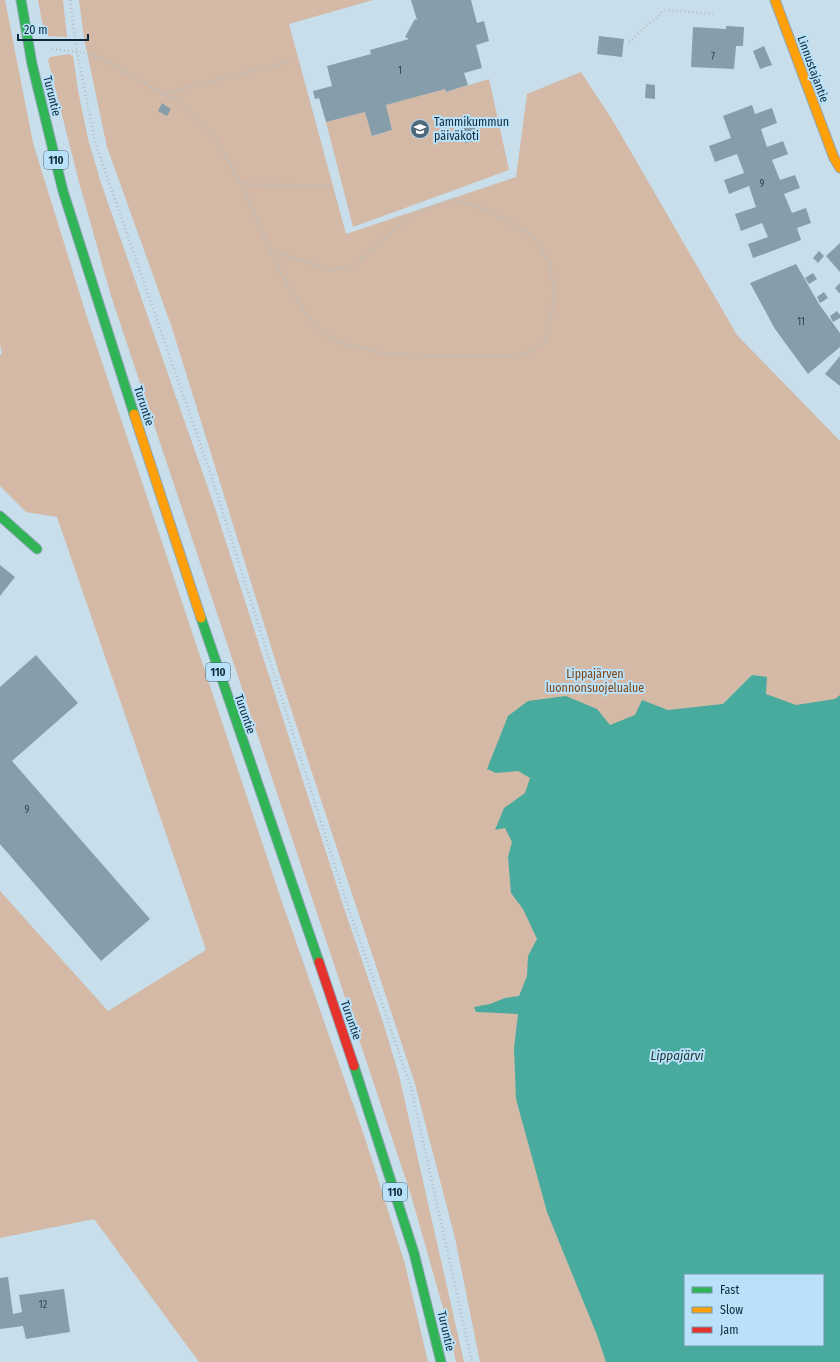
<svg xmlns="http://www.w3.org/2000/svg" width="840" height="1362" viewBox="0 0 840 1362" font-family="'Fira Sans Condensed',sans-serif">
	<style>
		.green { fill: #d3b9a6; fill-rule: evenodd }
		.water { fill: #49aa9e; fill-rule: evenodd }
		.building { fill: #869daa }
		.lines { fill: none; stroke-linecap: round; stroke-linejoin: round }
		.fast-casing { stroke: #8fa6b3; stroke-width: 11 }
		.slow-casing { stroke: #8fa6b3; stroke-width: 11 }
		.jam-casing { stroke: #8fa6b3; stroke-width: 11 }
		.path { stroke: #b4bec6; stroke-width: 2.5; stroke-dasharray: 1 3; stroke-linecap: butt }
		.fast { stroke: #30b455; stroke-width: 9 }
		.slow { stroke: #ff9f0a; stroke-width: 9 }
		.jam { stroke: #e5322d; stroke-width: 9 }
		.labels { text-anchor: middle; stroke-width: 4; stroke-linejoin: round; paint-order: stroke }
		.number-label { font-size: 10px; fill: #2b4756 }
		.shield { fill: #b9e1fa; stroke: #416174; stroke-width: 1 }
		.shield-label { font-size: 11px; font-weight: bold; fill: #0d2a3a }
		.street-label { font-size: 12px; fill: #0d2a3a; stroke: #b9e1fa }
		.poi-label { font-size: 12px; fill: #0d2a3a; stroke: #b9e1fa; text-anchor: start }
		.park-label { font-size: 12px; fill: #804615; stroke: #b9e1fa }
		.water-label { font-size: 13px; font-style: italic; fill: #1d352f; stroke: #b9e1fa }
	</style>
	<rect width="100%" height="100%" fill="#c8deeb"/>
	<!-- green -->
	<path class="green" d="M0,0H5L33,143L87,317L282,902L364,1135L405,1264L428,1362H199L94,1219L0,1238V891L108,1011L206,950L57,517L26,512L0,486V355L2,354L0,344Z
		M38,0H63L67,37L48,36L42,22Z
		M79,0H373L289,24L346,234L516,177L527,94L581,72L613,121L737,335L840,441V1362H480L455,1238L415,1084L281,679L172,328L107,147L84,38ZM685,1275H823V1345H685Z
		M69,54L73,56L78,90L88,139L101,183L215,508L344,908L383,1022L399,1075L464,1362H456L449,1329L411,1195L111,296L79,182L48,60L50,57Z
		M489,79L509,170L353,227L326,122L365,112L373,136L392,130L386,105L445,89L446,92Z"/>
	<!-- water -->
	<path class="water" d="M752,675L767,677L766,694L796,705L835,699L840,695V1362H606L597,1335L547,1212L516,1099L514,1048L518,1014L476,1012L474,1007L490,1004L505,998L519,996L527,976L528,956L537,939L523,909L511,893L508,857L512,842L505,828L495,830L504,808L525,793L530,778L518,771L496,773L487,769L508,716L528,701L566,696L597,709L610,725L635,715L642,700L668,710L723,704ZM685,1275H823V1345H685Z"/>
	<!-- building -->
	<path class="building" d="M411,0H471L477,23L484,21L489,41L476,45L482,68L464,73L468,85L446,92L445,89L386,105L392,130L372,136L365,112L326,122L319,98L315,99L313,91L332,86L327,66L371,54L370,50L409,39L405,37L415,19L417,20Z
		M726,26L744,27L743,46H736L734,69L691,67L693,27L726,29Z
		M599,36L624,39L622,57L597,54Z
		M764,46L772,65L760,69L753,51Z
		M646,84L655,85V99L645,98Z
		M162,103L171,109L167,116L158,111Z
		M752,105L755,114L772,108L777,123L761,129L767,147L783,141L788,154L772,160L780,180L795,175L800,188L784,194L792,213L806,208L811,223L797,228L801,240L753,258L748,244L768,237L762,223L741,231L735,214L756,207L749,186L729,194L724,180L744,173L737,154L715,162L709,146L731,138L723,116Z
		M473,118L478,140L465,143L460,122Z
		M840,243V272L826,256Z
		M819,251L824,256L818,263L813,258Z
		M796,264L819,304L840,333V347L808,374L775,329L750,283Z
		M813,273L817,279L809,284L805,278Z
		M840,283V293H839L835,288Z
		M824,292L828,298L820,303L817,297Z
		M837,311L840,315V318L833,322L830,316Z
		M840,356V386L825,374Z
		M0,565L15,577L0,596Z
		M36,655L78,703L12,761L150,919L101,961L0,844V687Z
		M8,1277L13,1314L22,1312L19,1295L64,1289L70,1332L26,1339L23,1326L0,1329V1278Z"/>
	<g class="lines">
		<!-- fast casing -->
		<g class="fast-casing">
			<path id="fast" d="M21,0L32,64L63,191L134,414
				M0,516L37,549
				M201,618L319,962
				M354,1066L414,1253L441,1362"/>
		</g>
		<!-- slow casing -->
		<g class="slow-casing">
			<path id="slow" d="M775,0L834,158L840,168
				M134,414L201,618"/>
		</g>
		<!-- jam casing -->
		<g class="jam-casing">
			<path id="jam" d="M319,962L354,1066"/>
		</g>
		<!-- path -->
		<path class="path" d="M70,0L77,52L95,142L211,475L346,901L411,1087L472,1362
			M629,42L649,23L656,19L663,11L670,10L713,14
			M52,49L88,53L103,59L140,81L181,103L215,138L241,184L271,251L288,287L314,326L340,343L386,354L452,356L525,355L544,342L552,313L554,291L550,265L539,243L526,232L488,210L452,199L414,214L384,238L365,256L353,266L332,270L271,251
			M164,94L289,61
			M241,184L330,186"/>
		<!-- fast -->
		<use href="#fast" class="fast"/>
		<!-- slow -->
		<use href="#slow" class="slow"/>
		<!-- jam -->
		<use href="#jam" class="jam"/>
	</g>
	<!-- icons -->
	<defs>
		<g id="school-disc" transform="scale(1)"><circle r="9.5" fill="#4e6978" stroke="#b9e1fa"/><path d="M0-5L7-2L0 1L-7-2ZM-4 1L0 2.5L4 1V4Q0 6-4 4Z" fill="#fff"/></g>
	</defs>
	<g fill-rule="evenodd">
		<use href="#school-disc" x="420" y="129"/>
	</g>
	<g class="labels">
		<!-- number labels -->
		<g class="number-label">
			<text x="713" y="60">7</text>
			<text x="400" y="74">1</text>
			<text x="762" y="187">9</text>
			<text x="801" y="325">11</text>
			<text x="27" y="813">9</text>
			<text x="43" y="1308">12</text>
		</g>
		<!-- shield labels -->
		<g class="shield">
			<rect x="44" y="151" width="24" height="18" rx="3"/>
			<rect x="206" y="663" width="24" height="18" rx="3"/>
			<rect x="383" y="1183" width="24" height="18" rx="3"/>
		</g>
		<g class="shield-label">
			<text x="56" y="164">110</text>
			<text x="218" y="676">110</text>
			<text x="395" y="1196">110</text>
		</g>
		<!-- street labels -->
		<g class="street-label">
			<text transform="translate(813 69) rotate(70)" y="4">Linnustajantie</text>
			<text transform="translate(52 96) rotate(76)" y="4">Turuntie</text>
			<text transform="translate(144 406) rotate(72)" y="4">Turuntie</text>
			<text transform="translate(245 714) rotate(71)" y="4">Turuntie</text>
			<text transform="translate(351 1020) rotate(71)" y="4">Turuntie</text>
			<text transform="translate(446 1331) rotate(77)" y="4">Turuntie</text>
		</g>
		<!-- poi labels -->
		<g class="poi-label">
			<text x="434" y="126">Tammikummun<tspan x="434" dy="14">päiväkoti</tspan></text>
		</g>
		<!-- park labels -->
		<g class="park-label">
			<text x="595" y="678">Lippajärven<tspan x="595" dy="14">luonnonsuojelualue</tspan></text>
		</g>
		<!-- water labels -->
		<g class="water-label">
			<text x="677" y="1060">Lippajärvi</text>
		</g>
	</g>
	<!-- legend -->
	<rect x="684" y="1274" width="140" height="72" fill="#b9e1fa" stroke="#7498ad"/>
	<rect x="692" y="1287" width="20" height="6" fill="#30b455" stroke="#7498ad"/>
	<text x="720" y="1294" font-size="12" fill="#0d2a3a">Fast</text>
	<rect x="692" y="1307" width="20" height="6" fill="#ff9f0a" stroke="#7498ad"/>
	<text x="720" y="1314" font-size="12" fill="#0d2a3a">Slow</text>
	<rect x="692" y="1327" width="20" height="6" fill="#e5322d" stroke="#7498ad"/>
	<text x="720" y="1334" font-size="12" fill="#0d2a3a">Jam</text>
	<!-- scale -->
	<path d="M18 34v6h70v-6" fill="none" stroke="#0d2a3a" stroke-width="2"/>
	<text x="24" y="34" font-size="12" fill="#0d2a3a" stroke="#b9e1fa" stroke-width="3" paint-order="stroke">20 m</text>
</svg>
